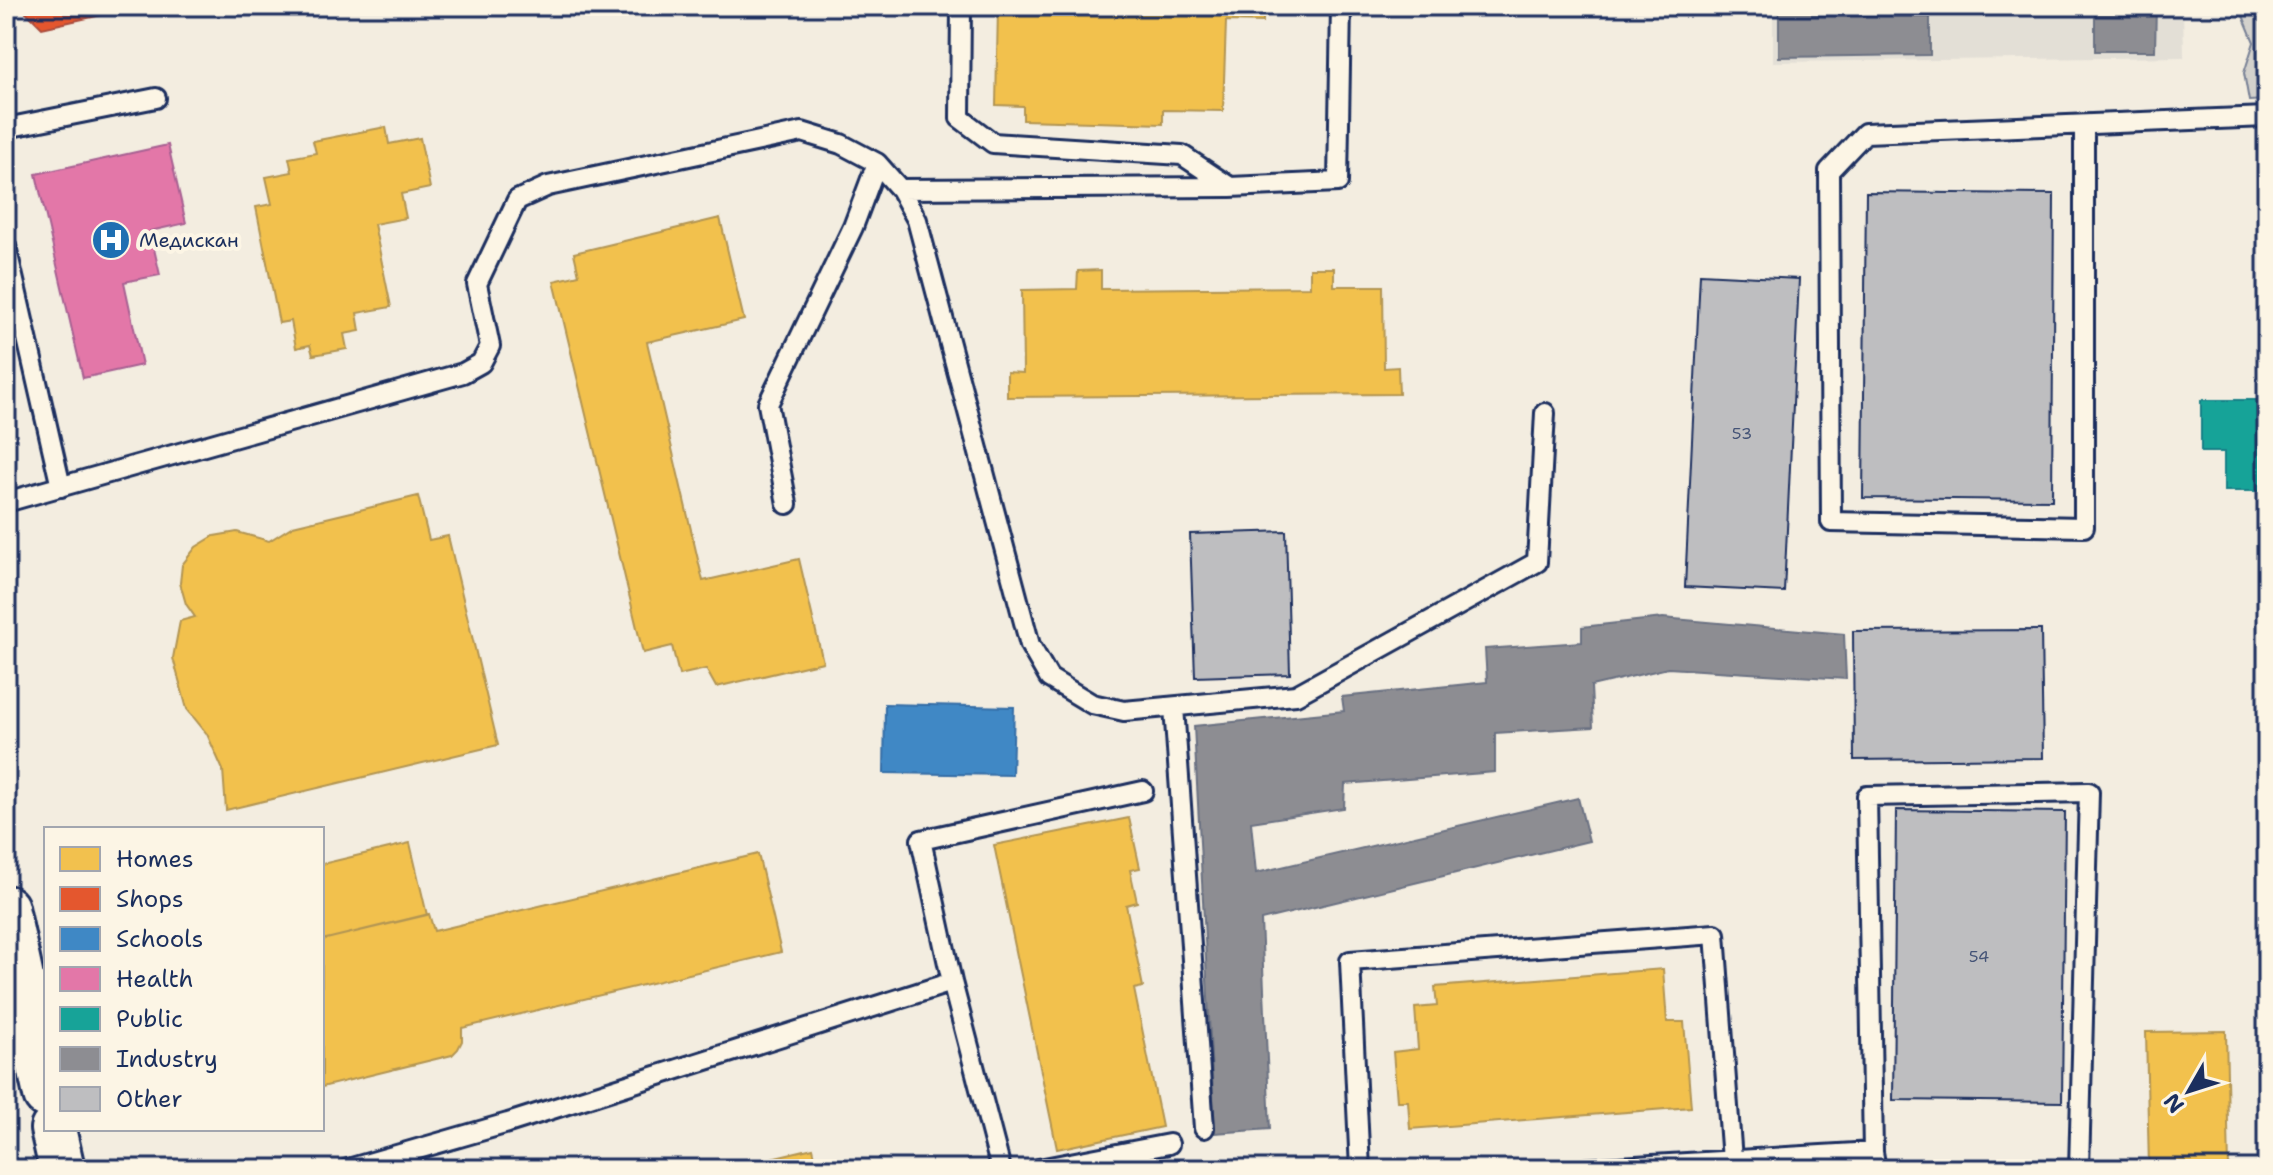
<svg xmlns="http://www.w3.org/2000/svg" width="2273" height="1175" viewBox="0 0 2273 1175" font-family="'Shantell Sans',sans-serif">
	<style>
		.built { fill: #e3dfd6 }
		.green { fill: #d3d1cc; stroke: #778095; stroke-width: 2 }
		.homes { fill: #f2c14e; stroke: #b29553; stroke-width: 2 }
		.shops { fill: #e4572e; stroke: #a84b3c; stroke-width: 2 }
		.schools { fill: #3f88c5; stroke: #346da6; stroke-width: 2 }
		.health { fill: #e377a8; stroke: #a76192; stroke-width: 2 }
		.public { fill: #17a398; stroke: #188087; stroke-width: 2 }
		.industry { fill: #8d8d92; stroke: #6b7182; stroke-width: 2 }
		.building { fill: #bebec0; stroke: #1b2f5e; stroke-width: 2 }
		.lines { fill: none; stroke-linecap: round; stroke-linejoin: round }
		.lane-casing { stroke: #1b2f5e; stroke-width: 24 }
		.primary-casing { stroke: #1b2f5e; stroke-width: 50 }
		.lane { stroke: #fcf5e5; stroke-width: 18 }
		.primary { stroke: #fcf5e5; stroke-width: 44 }
		.labels { text-anchor: middle; stroke-width: 8; stroke-linejoin: round; paint-order: stroke }
		.number-label { font-size: 16px; fill: #445376 }
		.poi-label { font-size: 20px; fill: #1b2f5e; stroke: #fcf5e5; text-anchor: start }
	</style>
	<rect width="100%" height="100%" fill="#f3ede0"/>
	<filter id="ink" filterUnits="userSpaceOnUse"><feTurbulence type="fractalNoise" baseFrequency=".0125" numOctaves="2"/><feDisplacementMap in="SourceGraphic" scale="16" xChannelSelector="R" yChannelSelector="G"/><feConvolveMatrix kernelMatrix="1 2 1 2 8 2 1 2 1" color-interpolation-filters="sRGB"/></filter>
	<g filter="url(#ink)">
		<!-- built -->
		<path class="built" d="M1773,6H2183L2184,57L1773,62Z"/>
		<!-- green -->
		<path class="green" d="M2239,6H2267V100L2249,101L2244,73L2254,42Z"/>
		<!-- homes -->
		<path class="homes" d="M1022,6H1263V22L1226,21L1223,111L1163,110V124L1023,120V106L996,105L998,8L1022,9Z
			M386,127L389,144L420,138L430,188L401,194L406,218L374,224L391,307L357,313L360,331L344,334L347,349L313,355L310,345L296,348L291,321L279,323L256,207L272,204L266,177L292,172L289,158L316,153L313,141Z
			M720,218L744,320L647,342L703,581L799,559L823,662L716,687L706,669L679,675L672,646L643,653L554,281L579,275L574,253Z
			M1310,268H1334V286H1383L1384,368L1398,367L1399,394L1007,397V372L1023,373L1022,290L1077,289L1078,271L1101,270V289L1310,287Z
			M418,496L429,540L448,536L498,745L226,810L223,770L207,734L187,709L173,658L180,621L195,617L186,604L180,583L182,565L196,547L214,536L237,532L269,541L293,526Z
			M1129,818L1140,868L1130,870L1137,902L1126,905L1143,987L1134,989L1162,1127L1057,1149L994,845Z
			M410,843L427,915L322,940V864Z
			M758,854L781,952L462,1028V1041L458,1049L452,1055L322,1087V940L429,914L434,931Z
			M1663,969L1667,1022H1684L1691,1107L1410,1129L1408,1101H1397L1393,1052L1418,1049L1415,1008L1437,1006L1435,987Z
			M2226,1031L2229,1169H2149L2146,1032Z
			M813,1148L818,1169H724Z"/>
		<!-- shops -->
		<path class="shops" d="M20,6H143L42,28Z"/>
		<!-- schools -->
		<path class="schools" d="M885,704L1014,707L1012,775L884,773Z"/>
		<!-- health -->
		<path class="health" d="M168,145L186,223L150,231L160,275L124,282L142,365L83,378L36,174Z"/>
		<!-- public -->
		<path class="public" d="M2201,400H2267V491H2224V452H2201Z"/>
		<!-- industry -->
		<path class="industry" d="M1779,6H1930V55L1779,57Z
			M2095,6H2156L2155,51H2095Z
			M1663,618L1844,634L1846,679L1668,668L1591,686L1593,727L1495,733V772L1345,784L1344,808L1251,822L1256,873L1578,798L1589,841L1261,920L1270,1129L1215,1133L1194,726L1344,711L1342,697L1487,682L1485,649L1582,642V627Z"/>
		<!-- building -->
		<path class="building" d="M1866,192L2054,194L2052,500L1863,498Z
			M1700,274L1799,279L1784,592L1685,587Z
			M1286,531L1290,674L1195,677L1190,534Z
			M2041,630L2043,758L1854,760L1853,631Z
			M1896,810L2065,812L2062,1102L1893,1100Z"/>
		<g class="lines">
			<!-- lane casing -->
			<g class="lane-casing">
				<path id="lane" d="M961,6L960,118L993,143L1182,155L1230,187
					M2084,125V527L1831,522L1829,171L1865,133L2267,117
					M6,128L156,98
					M877,163L900,189L917,220L1030,645L1049,678L1092,704L1124,711L1296,695L1537,562L1545,413
					M900,189L1230,187L1338,182L1341,6
					M6,246L61,487
					M6,502L463,373L481,363L490,346L477,284L517,200L548,186L802,132L841,144L877,163L853,227L768,404L787,504
					M1174,707L1204,1128
					M348,1169L508,1123L952,982
					M1001,1169L952,982L921,840L1143,791
					M1039,1169L1169,1144
					M1360,1169L1350,961L1715,934L1732,1160
					M1584,1169L1873,1152
					M1876,1169L1873,1152L1867,796L2089,792L2079,1169"/>
			</g>
			<!-- primary casing -->
			<g class="primary-casing">
				<path id="primary" d="M6,908L46,1095
					M53,1129L62,1169"/>
			</g>
			<!-- lane -->
			<use href="#lane" class="lane"/>
			<!-- primary -->
			<use href="#primary" class="primary"/>
		</g>
	</g>
	<!-- icons -->
	<defs>
		<g id="hospital-disc" transform="scale(2)"><circle r="9.5" fill="#1f6fb2" stroke="#fcf5e5"/><path d="M-5-5h3v3.5h4V-5h3V5h-3V1.5h-4V5h-3Z" fill="#fff"/></g>
	</defs>
	<g fill-rule="evenodd">
		<use href="#hospital-disc" x="111" y="240"/>
	</g>
	<g class="labels">
		<!-- number labels -->
		<g class="number-label">
			<text x="1742" y="439">53</text>
			<text x="1979" y="962">54</text>
		</g>
		<!-- poi labels -->
		<g class="poi-label">
			<text x="139" y="247">Медискан</text>
		</g>
	</g>
	<!-- margin -->
	<rect width="2273" height="1175" fill="none" stroke="#fcf5e5" stroke-width="32"/>
	<rect x="16" y="16" width="2241" height="1143" fill="none" stroke="#1b2f5e" stroke-width="3" filter="url(#ink)"/>
	<!-- legend -->
	<rect x="44" y="827" width="280" height="304" fill="#fcf5e5" stroke="#a2a6af" stroke-width="2"/>
	<rect x="60" y="847" width="40" height="24" fill="#f2c14e" stroke="#a2a6af" stroke-width="2"/>
	<text x="116" y="867" font-size="24" fill="#1b2f5e">Homes</text>
	<rect x="60" y="887" width="40" height="24" fill="#e4572e" stroke="#a2a6af" stroke-width="2"/>
	<text x="116" y="907" font-size="24" fill="#1b2f5e">Shops</text>
	<rect x="60" y="927" width="40" height="24" fill="#3f88c5" stroke="#a2a6af" stroke-width="2"/>
	<text x="116" y="947" font-size="24" fill="#1b2f5e">Schools</text>
	<rect x="60" y="967" width="40" height="24" fill="#e377a8" stroke="#a2a6af" stroke-width="2"/>
	<text x="116" y="987" font-size="24" fill="#1b2f5e">Health</text>
	<rect x="60" y="1007" width="40" height="24" fill="#17a398" stroke="#a2a6af" stroke-width="2"/>
	<text x="116" y="1027" font-size="24" fill="#1b2f5e">Public</text>
	<rect x="60" y="1047" width="40" height="24" fill="#8d8d92" stroke="#a2a6af" stroke-width="2"/>
	<text x="116" y="1067" font-size="24" fill="#1b2f5e">Industry</text>
	<rect x="60" y="1087" width="40" height="24" fill="#bebec0" stroke="#a2a6af" stroke-width="2"/>
	<text x="116" y="1107" font-size="24" fill="#1b2f5e">Other</text>
	<!-- north arrow -->
	<g transform="translate(2189 1091) rotate(231)" stroke="#fcf5e5" stroke-width="6" paint-order="stroke">
	<path d="M0-6L14 30L0 20L-14 30Z" fill="#1b2f5e"/>
	<text y="-12" font-size="22" font-weight="bold" text-anchor="middle" fill="#1b2f5e">N</text>
	</g>
</svg>
